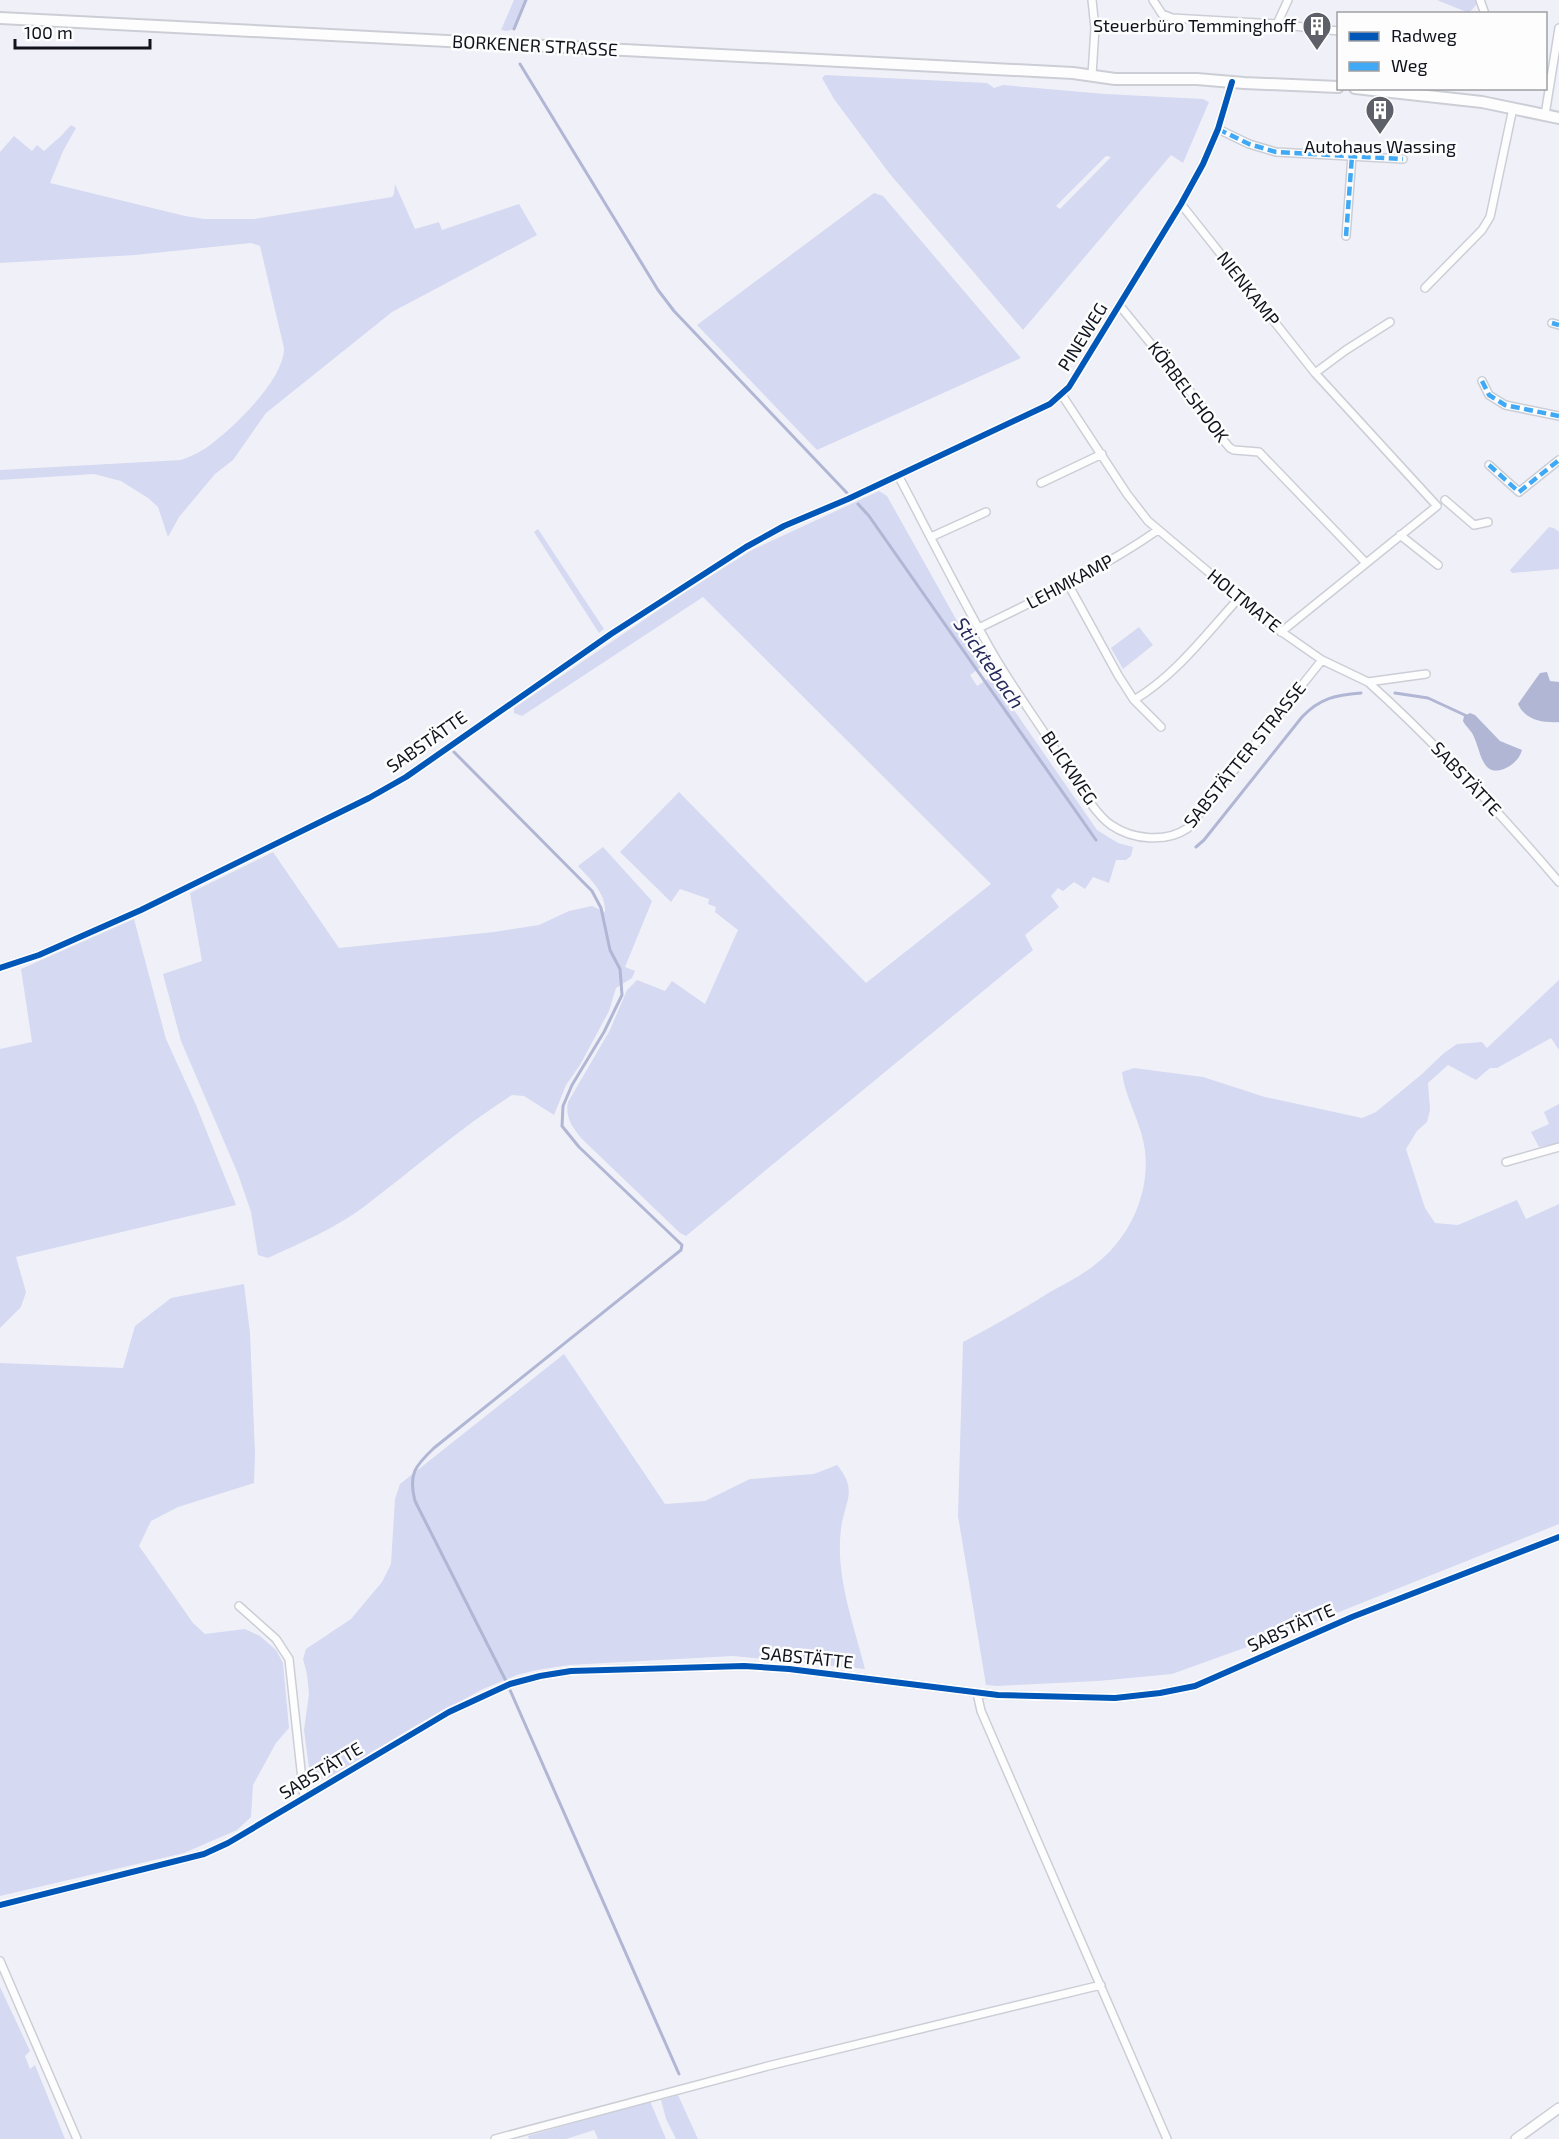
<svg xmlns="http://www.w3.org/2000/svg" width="1559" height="2139" viewBox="0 0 1559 2139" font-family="'Exo 2',sans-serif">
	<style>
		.green { fill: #d5d9f1; fill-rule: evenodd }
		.water { fill: #b0b6d4 }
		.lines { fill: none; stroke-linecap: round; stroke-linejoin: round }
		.stream { stroke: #b0b6d4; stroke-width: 3 }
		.minor-casing { stroke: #ccced6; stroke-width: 10 }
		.tertiary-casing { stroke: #ccced6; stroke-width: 12 }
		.secondary-casing { stroke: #ccced6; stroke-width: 14 }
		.minor { stroke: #fdfdfe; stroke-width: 7 }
		.tertiary { stroke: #fdfdfe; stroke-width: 9 }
		.secondary { stroke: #fdfdfe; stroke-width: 10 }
		.quiet { stroke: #3fa9f5; stroke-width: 4.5; stroke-dasharray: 9 4.5; stroke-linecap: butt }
		.cycleway-casing { stroke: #fdfdfd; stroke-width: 10 }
		.cycleway { stroke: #0057b8; stroke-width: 6 }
		.labels { text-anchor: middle; stroke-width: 5; stroke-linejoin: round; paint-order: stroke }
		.poi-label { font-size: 18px; fill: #10121c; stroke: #fdfdfd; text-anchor: end }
		.street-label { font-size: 18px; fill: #10121c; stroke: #fdfdfd }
		.water-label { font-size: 20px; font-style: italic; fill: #25295c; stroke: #fdfdfd }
	</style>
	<rect width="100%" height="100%" fill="#f0f1f8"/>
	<!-- green -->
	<path class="green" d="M514,0H526L514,29L507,31L501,30Z
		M1437,0H1476V5L1469,13Z
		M825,75L987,83L994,88L1003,85L1105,94L1203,99L1209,102L1183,163L1171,155L1023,330L889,173L834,99L822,78ZM1106,156L1111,157L1060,209L1056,206Z
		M71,125L76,128L63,151L50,183L185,216L204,219H254L392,197L394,194L395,184L415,229L439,222L442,230L519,204L537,235L392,312L266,413L233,460L215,474L179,517L168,537L158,507L148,498L121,481L94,474L0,480V470L181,460C190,457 198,453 206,448C231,430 284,381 284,348L260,246L251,243L135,255L0,263V152L14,136L32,151L37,145L44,151L61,136Z
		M874,193L883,196L1021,358L817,450L697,325Z
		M879,491L887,496L961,628L985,664L970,675L977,686L991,677L1097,830L1118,843L1133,847L1131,856L1126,860H1116L1109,883L1093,877L1085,889L1074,882L1063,891L1058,888L1051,896L1059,907L1025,935L1033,950L686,1236L680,1233L581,1138C572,1127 565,1117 568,1102L610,1030L627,990L637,980L665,991L672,981L705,1004L738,930L715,912L716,907L708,904L709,899L680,889L671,902L620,852L679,792L866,983L991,884L703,597L522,716L514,713V708L685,592L752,550Z
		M1549,527L1554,528L1559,532V569L1512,573L1510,570Z
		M538,529L604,629L599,633L534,532Z
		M1139,627L1153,645L1123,669L1111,648Z
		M603,847L652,901L625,967L635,971L632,978L616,988L609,1011L580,1065L566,1085L554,1115L524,1096L512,1095C460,1128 414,1169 365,1206C336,1228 300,1243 268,1258L258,1255L251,1212L238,1174L181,1041L163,974L202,961L190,893L273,852L339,948L494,932L539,925L569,911L592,906L605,912C606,893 590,879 578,866Z
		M134,919L166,1039L196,1105L236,1205L16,1257L26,1292L21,1307L0,1328V1049L32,1042L21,969Z
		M1559,980V1050L1551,1038L1497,1068H1490L1476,1080L1448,1065L1428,1083L1430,1110L1427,1122L1417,1131L1406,1149L1425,1208L1435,1223L1458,1225L1517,1200L1526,1219L1559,1204V1524L1294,1630L1172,1674L1098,1681L997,1686L986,1685L958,1516L963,1342C993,1326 1022,1310 1050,1292C1066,1283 1083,1275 1097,1263C1130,1237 1150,1193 1145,1151C1142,1123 1125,1099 1122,1072L1134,1068L1203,1077L1265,1097L1362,1118L1376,1112L1422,1074L1444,1053L1457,1044L1482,1042L1487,1048Z
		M1559,1104V1143L1539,1147L1531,1132L1549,1124L1544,1112Z
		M244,1284L250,1333L255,1454L254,1483L178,1507L151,1521L139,1546L193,1623L205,1634L245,1629L260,1636L276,1650L283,1663L289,1728L276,1743L253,1785L251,1817L237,1830L184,1853L0,1896V1363L123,1368L135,1326L171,1298Z
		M564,1354L665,1504L705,1501L750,1479L814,1474L837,1465C859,1491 844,1502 841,1529C835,1576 854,1625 865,1669L733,1656L569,1665L537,1670L517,1675L483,1689L410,1729L334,1776L316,1780L310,1775L304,1730L309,1694L307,1674L303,1659L306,1649L351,1619L382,1582L391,1564L395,1499L400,1484Z
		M0,1987L30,2051L25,2056L30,2069L35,2065L65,2139H0Z
		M678,2095L698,2139H676L666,2119L661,2100Z
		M650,2101L666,2139H598L594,2130L566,2139H529L528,2136Z"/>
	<!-- water -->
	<path class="water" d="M1547,672L1550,681L1559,682V722C1543,723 1525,720 1518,704L1540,673Z
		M1470,713L1475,715L1500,741L1522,750C1520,758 1514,764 1506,768C1482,779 1481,752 1474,737C1472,731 1466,727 1463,721L1464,716Z"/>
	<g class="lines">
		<!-- stream -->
		<path class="stream" d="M514,29L526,0
			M520,64L658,290L674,311L847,493
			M858,504L869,516L1096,840
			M1395,693L1428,698L1469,717
			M454,752L592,891L601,908L610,950L620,969L622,995L604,1032L572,1085L563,1106L562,1126L579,1147L682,1245L681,1250L434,1448C415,1466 408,1474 415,1501L506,1681
			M1196,847L1204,840L1302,717C1320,698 1336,695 1361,693
			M510,1690L679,2074"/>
		<!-- minor casing -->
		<g class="minor-casing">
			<path id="minor" d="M1153,0L1162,14L1172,18L1277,24L1338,31
				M1480,0L1485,14
				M1277,24L1288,0
				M1092,75L1095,28L1092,0
				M1545,115L1559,28
				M1218,129L1249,144L1276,152L1403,159
				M1181,204L1315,373L1346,350L1390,322
				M1346,236L1352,156
				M1425,288L1482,230L1490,217L1513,108
				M1120,306L1206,411L1218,434L1230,448L1234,450L1259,452L1366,563
				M1552,323L1559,325
				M1482,381L1489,395L1505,405L1559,416
				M1062,395L1127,494L1148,521L1269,623L1322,660L1368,682L1426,674
				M1489,465L1519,492L1559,460
				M898,475C929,534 959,594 992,652C1012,687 1036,719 1057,752C1071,772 1092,812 1111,825C1133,840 1166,843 1188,828L1322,660
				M1041,483L1102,454
				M1445,500L1474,525L1488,522
				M1400,535L1438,565
				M931,537L986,512
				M1068,584L1118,675L1134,700L1161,727
				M979,628C1040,598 1102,569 1158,530
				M1281,632L1437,506L1315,373
				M1368,682C1437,744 1499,812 1559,882
				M1134,700C1176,675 1206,634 1239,598
				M0,968L39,955L141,910L369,798L406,777L611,634L746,547L784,526L848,499L1050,404L1069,387L1181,204L1203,164L1218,129L1232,82
				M1506,1162L1559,1147
				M239,1606L276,1639L289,1659L304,1798
				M977,1693L981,1711L1167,2139
				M0,1905L204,1854L228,1843L449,1712L510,1684L540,1676L571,1671L744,1666L789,1669L998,1695L1115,1698L1160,1693L1195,1686L1352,1617L1559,1537
				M0,1961L77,2139
				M495,2139L768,2066L1101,1985"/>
		</g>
		<!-- tertiary casing -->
		<g class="tertiary-casing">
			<path id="tertiary" d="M1516,2139L1559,2108"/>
		</g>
		<!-- secondary casing -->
		<g class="secondary-casing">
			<path id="secondary" d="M0,18L1073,73L1115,79H1197L1244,83L1338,87
				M1355,88L1482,102L1559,118"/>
		</g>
		<!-- minor -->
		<use href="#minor" class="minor"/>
		<!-- tertiary -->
		<use href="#tertiary" class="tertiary"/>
		<!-- secondary -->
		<use href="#secondary" class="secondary"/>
		<!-- quiet -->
		<path class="quiet" d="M1218,129L1249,144L1276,152L1403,159
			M1346,236L1352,156
			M1552,323L1559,325
			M1482,381L1489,395L1505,405L1559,416
			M1489,465L1519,492L1559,460"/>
		<!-- cycleway casing -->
		<g class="cycleway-casing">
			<path id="cycleway" d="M0,968L39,955L141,910L369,798L406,777L611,634L746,547L784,526L848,499L1050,404L1069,387L1181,204L1203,164L1218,129L1232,82
				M0,1905L204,1854L228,1843L449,1712L510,1684L540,1676L571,1671L744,1666L789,1669L998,1695L1115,1698L1160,1693L1195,1686L1352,1617L1559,1537"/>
		</g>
		<!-- cycleway -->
		<use href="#cycleway" class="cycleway"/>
	</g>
	<!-- icons -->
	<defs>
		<g id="building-pin" transform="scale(1.5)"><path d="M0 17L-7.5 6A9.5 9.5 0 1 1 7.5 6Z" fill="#5e6069" stroke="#fdfdfd"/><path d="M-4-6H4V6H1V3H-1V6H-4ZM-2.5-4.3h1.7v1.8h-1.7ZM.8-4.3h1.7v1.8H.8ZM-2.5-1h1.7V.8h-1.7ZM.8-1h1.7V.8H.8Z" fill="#fff"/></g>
	</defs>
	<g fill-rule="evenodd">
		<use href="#building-pin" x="1317" y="26"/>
		<use href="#building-pin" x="1380" y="110"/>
	</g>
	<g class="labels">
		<!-- poi labels -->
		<g class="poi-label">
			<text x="1296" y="32">Steuerbüro Temminghoff</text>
			<text x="1380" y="153" text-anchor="middle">Autohaus Wassing</text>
		</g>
		<!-- street labels -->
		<g class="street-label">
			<text transform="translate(535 46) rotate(3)" y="6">BORKENER STRASSE</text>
			<text transform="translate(1248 289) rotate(52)" y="6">NIENKAMP</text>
			<text transform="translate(1083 337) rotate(-58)" y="6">PINEWEG</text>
			<text transform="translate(1188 392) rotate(53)" y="6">KÖRBELSHOOK</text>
			<text transform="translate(1070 582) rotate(-28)" y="6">LEHMKAMP</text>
			<text transform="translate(1244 601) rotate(39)" y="6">HOLTMATE</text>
			<text transform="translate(427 742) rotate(-35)" y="6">SABSTÄTTE</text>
			<text transform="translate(1245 755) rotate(-51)" y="6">SABSTÄTTER STRASSE</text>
			<text transform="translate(1069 768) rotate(56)" y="6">BLICKWEG</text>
			<text transform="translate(1466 779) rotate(47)" y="6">SABSTÄTTE</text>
			<text transform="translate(1291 1628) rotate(-24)" y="6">SABSTÄTTE</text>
			<text transform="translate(807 1658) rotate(6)" y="6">SABSTÄTTE</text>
			<text transform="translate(321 1771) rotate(-31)" y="6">SABSTÄTTE</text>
		</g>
		<!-- water labels -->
		<g class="water-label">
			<text transform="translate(989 663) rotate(55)" y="7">Sticktebach</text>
		</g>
	</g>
	<!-- legend -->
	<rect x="1337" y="12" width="210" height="78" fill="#fdfdfd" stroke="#9e9fa3" stroke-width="1.5"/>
	<rect x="1349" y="32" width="30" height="9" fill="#0057b8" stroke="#9e9fa3" stroke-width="1.5"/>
	<text x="1391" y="42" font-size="18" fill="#10121c">Radweg</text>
	<rect x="1349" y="62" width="30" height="9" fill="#3fa9f5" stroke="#9e9fa3" stroke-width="1.5"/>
	<text x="1391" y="72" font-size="18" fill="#10121c">Weg</text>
	<!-- scale -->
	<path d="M15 39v9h135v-9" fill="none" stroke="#10121c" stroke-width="3"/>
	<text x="24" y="39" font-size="18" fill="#10121c" stroke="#fdfdfd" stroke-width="4.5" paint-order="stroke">100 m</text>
</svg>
